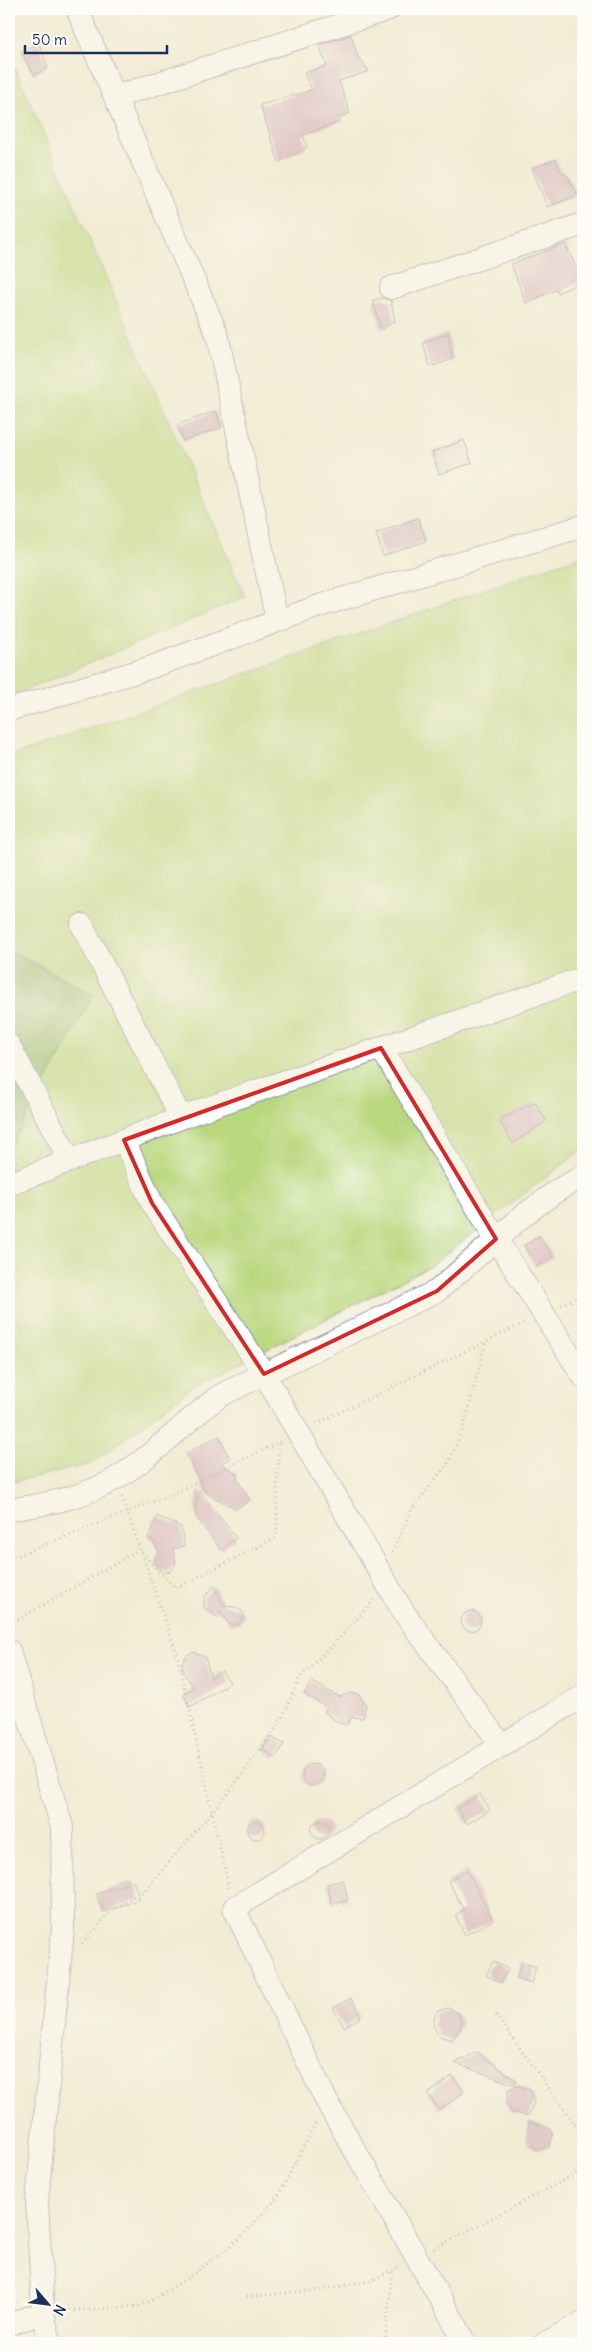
<svg xmlns="http://www.w3.org/2000/svg" width="592" height="2352" viewBox="0 0 592 2352" font-family="Delius,sans-serif">
	<style>
		.green { fill: #b9d77d; stroke: #6a836e }
		.forest { fill: #92b86c; stroke: #567465 }
		.building { fill: #cda1b9 }
		.lines { fill: none; stroke-linecap: round; stroke-linejoin: round }
		.minor-casing { stroke: #868e9a; stroke-width: 24 }
		.path { stroke: #868e9a; stroke-width: 3; stroke-dasharray: 1 4; stroke-linecap: butt }
		.minor { stroke: #fff; stroke-width: 22 }
		.marked { fill: none; stroke: #d62828; stroke-width: 4; stroke-linejoin: round }
	</style>
	<rect width="100%" height="100%" fill="#fdfcf7"/>
	<filter id="ink" filterUnits="userSpaceOnUse"><feTurbulence type="fractalNoise" baseFrequency=".02" numOctaves="2"/><feDisplacementMap in="SourceGraphic" scale="10" xChannelSelector="R" yChannelSelector="G"/><feConvolveMatrix kernelMatrix="1 2 1 2 8 2 1 2 1" color-interpolation-filters="sRGB"/></filter>
	<filter id="wash" filterUnits="userSpaceOnUse"><feTurbulence type="fractalNoise" baseFrequency=".0096" numOctaves="4" result="noise"/><feDisplacementMap in="SourceGraphic" scale="20" xChannelSelector="R" yChannelSelector="G"/><feGaussianBlur stdDeviation="1.12" result="paint"/><feColorMatrix in="noise" values="0 0 0 0 0 0 0 0 0 0 0 0 0 0 0 0 0 1.4 0 .05"/><feComposite in="paint" operator="in"/></filter>
	<g filter="url(#wash)">
		<rect width="100%" height="100%" fill="#f2ecd5"/>
		<!-- green -->
		<path class="green" d="M9,54L245,597L9,697Z
			M583,555V1149L430,1266L189,1389L91,1464L9,1483V1150L93,995L9,948V757Z"/>
		<!-- forest -->
		<path class="forest" d="M9,950L93,995L9,1150Z"/>
		<g id="blocks">
			<!-- building -->
			<path class="building" d="M351,35L358,57L369,71L339,81L350,113L341,117L340,122L303,135L307,147L279,162L260,105L312,90L304,73L327,66L319,45Z
				M39,44L48,67L34,75L21,51Z
				M556,159L560,171L567,175L578,195L547,207L532,168Z
				M565,244L583,281L558,293L557,289L526,303L511,264Z
				M383,298L391,301L395,321L381,330L373,300Z
				M448,333L453,359L430,367L423,343Z
				M216,411L221,428L183,441L177,425Z
				M464,440L472,463L439,474L432,452Z
				M418,518L426,541L383,556L376,533Z
				M535,1102L546,1121L513,1144L499,1120Z
				M540,1236L553,1257L536,1267L524,1246Z
				M219,1436L230,1459L221,1463L238,1475L236,1478L250,1500L236,1509L206,1493L186,1453Z
				M199,1490L236,1538L221,1550L197,1518L195,1508Z
				M157,1516L181,1527L184,1546L173,1549L176,1564L169,1572H162L156,1567L155,1560L158,1551L153,1540L148,1538Z
				M214,1586L224,1605L237,1608L242,1611L244,1617L239,1624L230,1625L221,1612L212,1613L204,1608V1598Z
				M461 1621a10 10 0 1 1 20 0a10 10 0 1 1-20 0Z
				M193,1652L205,1656L211,1678L222,1671L230,1683L190,1707L183,1694L194,1688L183,1672L182,1663L186,1656Z
				M312,1682L340,1697L349,1693L358,1694L366,1705L363,1718L352,1717L346,1725L336,1721L324,1712L327,1707L304,1694Z
				M271,1737L284,1744L275,1758L262,1749Z
				M302 1775a11 11 0 1 1 22 0a11 11 0 1 1-22 0Z
				M480,1794L490,1810L467,1824L457,1808Z
				M311 1830a9 9 0 1 1 18 0a9 9 0 1 1-18 0Z
				M247 1830a9 9 0 1 1 18 0a9 9 0 1 1-18 0Z
				M467,1870L493,1920L465,1935L455,1915L464,1910L448,1881Z
				M343,1880L348,1900L332,1904L327,1884Z
				M133,1881L140,1899L103,1912L96,1894Z
				M493,1961L508,1969L501,1983L486,1975Z
				M522,1962L536,1967L531,1983L517,1978Z
				M351,1998L361,2017L344,2027L333,2008Z
				M448,2008L457,2012L461,2021L460,2029L452,2040L439,2036L433,2025L435,2015L438,2011Z
				M477,2052L517,2081L515,2085L455,2063Z
				M452,2076L464,2092L439,2110L428,2094Z
				M518,2086L527,2088L533,2094L534,2103L528,2116L511,2112L506,2104L509,2089Z
				M529,2121L549,2128L553,2135L549,2147L537,2150L530,2145L527,2137Z"/>
		</g>
	</g>
	<g filter="url(#ink)">
		<use href="#blocks" fill-opacity="0" stroke="#868e9a" stroke-width="1"/>
		<g class="lines">
			<!-- minor casing -->
			<g class="minor-casing">
				<path id="minor" d="M77,9L217,334L277,621
					M115,97L389,9
					M391,288L583,224
					M9,710L149,668L319,606L583,526
					M82,925L181,1118
					M9,1045L70,1161
					M381,1048L496,1239L583,1376
					M124,1140L152,1203L264,1374L404,1613L502,1746
					M9,1184L199,1111L583,978
					M9,1510C46,1504 83,1498 115,1479C154,1456 185,1421 221,1395L437,1291L524,1215L558,1190L583,1176
					M9,1651L62,1827L63,1929L37,2201L43,2313L50,2343
					M9,2324L43,2313
					M466,2343L327,2102L234,1908L583,1696
					M545,2343L583,2323"/>
			</g>
			<!-- path -->
			<path class="path" d="M561,1305L583,1295
				M316,1424L526,1322
				M122,1497L177,1654L229,1888
				M392,1552L413,1508L449,1462L465,1423L486,1341
				M9,1559L170,1495L281,1441
				M9,1625L140,1549L156,1569L176,1588L276,1538L279,1442
				M82,1944L110,1912L146,1889L230,1791L282,1719L300,1677L329,1649L374,1600
				M496,2015L577,2127L583,2141
				M434,2249L583,2170
				M246,2297L320,2290L370,2281L399,2267
				M64,2311L142,2306L188,2278L238,2240L277,2198L316,2123
				M385,2343L392,2271"/>
			<!-- minor -->
			<use href="#minor" class="minor"/>
		</g>
	</g>
	<!-- marked area -->
	<path d="M0 0H592V2352H0ZM381,1048L496,1239L437,1291L264,1374L152,1203L124,1140Z" fill="#f2ecd5" fill-opacity=".55" fill-rule="evenodd"/>
	<path class="marked" d="M381,1048L496,1239L437,1291L264,1374L152,1203L124,1140Z"/>
	<!-- margin -->
	<rect width="592" height="2352" fill="none" stroke="#fdfcf7" stroke-width="30"/>
	<!-- north arrow -->
	<g transform="translate(48 2304) rotate(118)" stroke="#fdfcf7" stroke-width="4" paint-order="stroke">
	<path d="M0-4L9 19L0 12L-9 19Z" fill="#1b2f5e"/>
	<text y="-8" font-size="14" font-weight="bold" text-anchor="middle" fill="#1b2f5e">N</text>
	</g>
	<!-- scale -->
	<path d="M25 45v8h142v-8" fill="none" stroke="#1b2f5e" stroke-width="2.5"/>
	<text x="32" y="45" font-size="15" fill="#1b2f5e" stroke="#fdfcf7" stroke-width="4" paint-order="stroke">50 m</text>
</svg>
